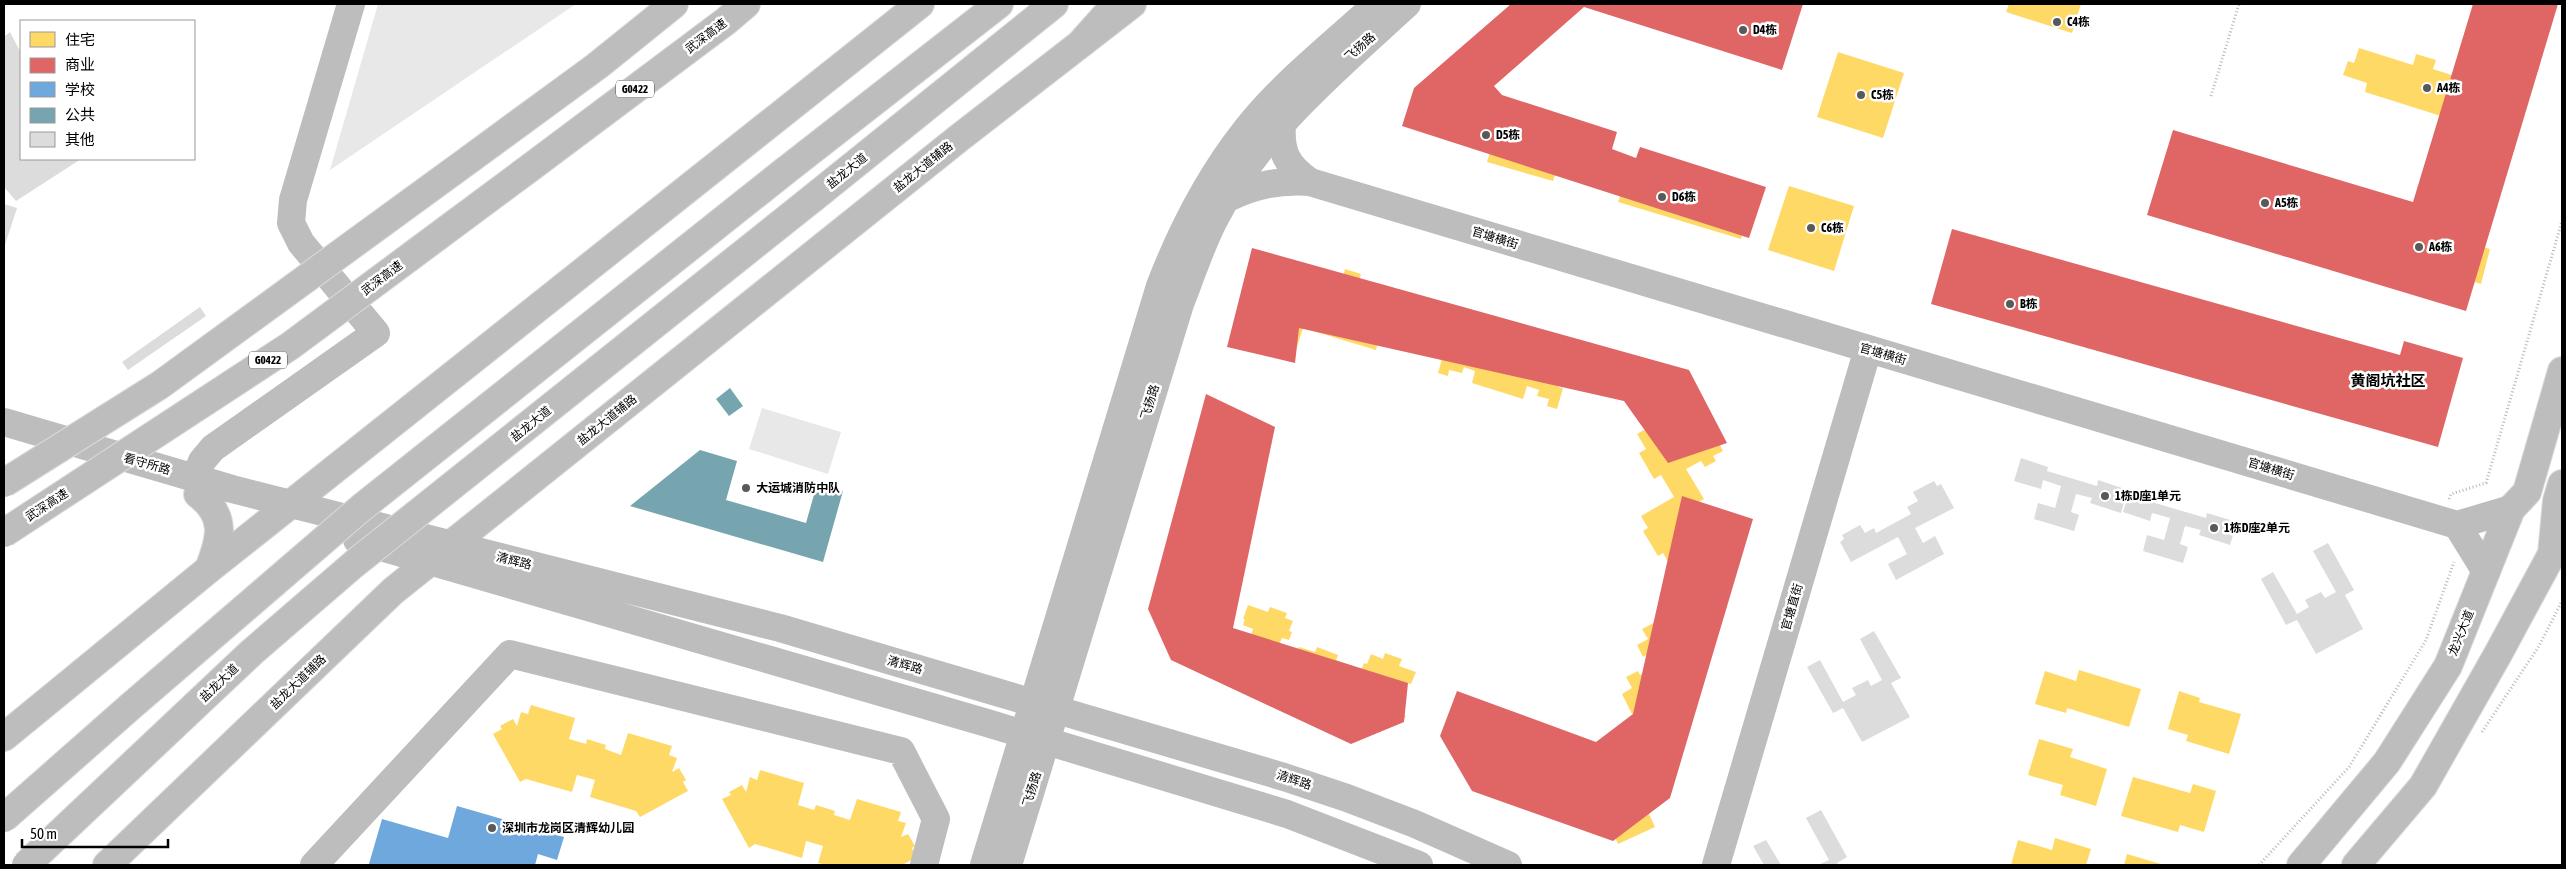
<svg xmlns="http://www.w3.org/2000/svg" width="2566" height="869" viewBox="0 0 2566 869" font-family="'Asap Condensed','Noto Sans SC',sans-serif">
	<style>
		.green { fill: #e8e8e8 }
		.homes { fill: #ffd966 }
		.shops { fill: #e06666 }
		.schools { fill: #6fa8dc }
		.public { fill: #76a5af }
		.building { fill: #dcdcdc }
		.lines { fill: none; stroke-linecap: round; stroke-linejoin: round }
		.major-casing { stroke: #dbdbdb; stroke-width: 30 }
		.highway-casing { stroke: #dbdbdb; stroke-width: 30 }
		.path { stroke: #b8b8b8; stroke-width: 3; stroke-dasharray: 1 2.5; stroke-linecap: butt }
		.minor { stroke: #bdbdbd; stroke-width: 28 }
		.major { stroke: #bdbdbd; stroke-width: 28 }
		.highway { stroke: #bdbdbd; stroke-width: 28 }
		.highway-bridge-casing { stroke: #dbdbdb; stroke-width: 30; stroke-linecap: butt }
		.highway-bridge { stroke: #bdbdbd; stroke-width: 28 }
		.poi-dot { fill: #595959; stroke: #fff; stroke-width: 2 }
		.labels { text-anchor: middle; stroke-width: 5; stroke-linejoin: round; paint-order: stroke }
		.shield { fill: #fff; stroke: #4c4c4c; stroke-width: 1 }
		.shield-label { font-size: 11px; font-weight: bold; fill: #000 }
		.poi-label { font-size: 12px; font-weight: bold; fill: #000; stroke: #fff; text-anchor: start }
		.street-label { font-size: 12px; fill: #000; stroke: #fff }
		.quarter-label { font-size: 15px; font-weight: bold; fill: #000; stroke: #fff }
	</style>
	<rect width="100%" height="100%" fill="#fff"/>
	<!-- green -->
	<path class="green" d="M378,4H576L330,170Z
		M762,408L841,432L828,474L749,449Z"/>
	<!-- homes -->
	<path class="homes" d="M1523,4H1561L1535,29L1517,10Z
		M1657,4H1734L1745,7L1740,24L1786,36L1780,55L1720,38L1724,24Z
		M2009,4H2081L2072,33L2006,12Z
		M2359,48L2413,65L2416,54L2436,60L2433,69L2470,81L2472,74L2482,77L2479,86L2498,91L2489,126L2464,118L2463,123L2365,92L2367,83L2343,75L2348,61L2354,63Z
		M1838,52L1904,73L1883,138L1817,117Z
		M1417,96L1522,126L1516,144L1561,156L1553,181L1487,162L1492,146L1409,122Z
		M2197,162L2250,179L2254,169L2274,175L2271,184L2308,196L2310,189L2320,192L2318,200L2335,206L2327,241L2302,233L2300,238L2202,206L2205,197L2181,190L2185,176L2192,178Z
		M1611,163L1628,168L1626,174L1750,211L1741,239L1618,202L1621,193L1604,188Z
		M1789,186L1854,206L1834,271L1768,250Z
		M2351,206L2404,223L2408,212L2428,218L2425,227L2462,239L2464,232L2475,235L2472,244L2490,249L2481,284L2456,276L2455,281L2357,250L2359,241L2335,233L2340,219L2346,221Z
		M1345,269L1361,274L1356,292L1373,297L1377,283L1394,288L1393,292L1408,297L1404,310L1398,308L1397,315L1387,312L1385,318L1381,316L1376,332L1380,333L1376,350L1303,328L1295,353L1275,347L1273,353L1252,347L1256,334L1250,333L1253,320L1259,322L1261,316L1266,318L1267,313L1257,310L1259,305L1252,302L1255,289L1262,291L1264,285L1269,287L1271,281L1280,284L1275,300L1294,306L1296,297L1309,301V303L1320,306L1318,314L1329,317L1332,307L1349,312L1351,304L1346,302L1348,296L1334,292L1337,279L1342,281Z
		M1943,272L1992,286L1993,283L2001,285L2003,277L2018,281L2016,287L2026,290L2025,293L2072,306L2064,334L2046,330L2045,335L1954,310L1957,302L1937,296Z
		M2130,307L2184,324L2187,313L2207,320L2204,329L2241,340L2243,333L2254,337L2251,345L2269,351L2261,385L2236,378L2234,382L2136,351L2139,342L2114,335L2119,321L2125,323Z
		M1439,309L1457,314L1458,309L1468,312L1464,325L1489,332L1482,355L1531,370L1537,347L1562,354L1566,342L1575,345L1573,349L1591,355L1586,369L1582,368L1580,377L1562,372L1558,387L1563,388L1557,409L1547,406L1549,399L1537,396L1539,390L1527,386L1523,399L1472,383L1475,371L1464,367L1462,373L1449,370L1448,376L1438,373L1444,352L1450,354L1454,339L1437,334L1439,325L1435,324Z
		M2284,351L2338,368L2341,357L2361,363L2358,372L2396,384L2398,377L2408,380L2405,388L2423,394L2415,429L2390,421L2388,426L2290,394L2293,385L2269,378L2273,364L2279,366Z
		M1682,397L1695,420L1687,424L1696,439L1712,430L1723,451L1713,456L1716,461L1705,467L1701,461L1686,469L1704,499L1695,504L1704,519L1720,510L1726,520L1716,526L1724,540L1713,547L1709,540L1702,544L1706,550L1672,569L1663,553L1658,556L1643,531L1648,528L1641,516L1674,497L1661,475L1654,479L1639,453L1646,449L1637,434L1668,416L1663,407Z
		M1213,408L1224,411L1220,424L1268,439L1229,567L1197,557L1195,565L1191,564L1189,570L1180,567L1179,571L1166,567L1169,556L1165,555L1169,540L1187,545L1194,525L1217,532L1232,482L1226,480L1225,484L1215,482L1217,476L1202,471L1207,456L1201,454L1207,434L1201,432L1204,423L1208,424Z
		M1248,605L1268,612L1270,607L1287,613L1285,618L1293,621L1289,631L1292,632L1289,640L1282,638L1279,645L1296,652L1299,647L1315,652L1317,647L1338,655L1336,660L1353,666L1350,673L1359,676L1364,663L1367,664L1371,654L1383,659L1385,653L1402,659L1399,666L1416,672L1411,684L1407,683L1404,689L1396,686L1394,692L1400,704L1404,702L1405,704L1400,706L1406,717L1372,733L1363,715L1371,711L1363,708L1361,714L1355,712L1350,723L1333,716L1338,703L1333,701L1336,693L1344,697L1348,687L1328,680L1331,672L1310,663L1307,669L1280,658L1275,670L1288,675L1279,696L1260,688L1265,675L1257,672L1234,681L1218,645L1234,638L1233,635L1236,634L1239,640L1251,635L1253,629L1243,625L1245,619H1243Z
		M1677,617L1689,635L1684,637L1691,650L1702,644L1707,653L1700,657L1707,668L1690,677L1683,665L1677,669L1672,681L1676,688L1688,682L1697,699L1685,705L1688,712L1679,716L1673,705L1660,711L1663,716L1642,723L1636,712L1632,714L1622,694L1632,688L1626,677L1638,671L1640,675L1647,672L1650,661L1646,655L1643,657L1637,645L1648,639L1642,629L1663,618L1665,623Z
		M2079,670L2141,689L2129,727L2067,708L2066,713L2035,704L2045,671L2076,681Z
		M2179,691L2200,698L2199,702L2241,714L2229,754L2186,741L2188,735L2168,729Z
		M531,705L575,718L569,739L586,744L587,739L606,745L605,749L621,755L628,733L672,746L669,755L677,758L672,772L679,768L686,780L683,782L688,791L640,817L636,811L590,797L595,780L577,775L572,792L526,779L520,782L493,734L502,729L500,726L513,719L517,726L521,712L528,714Z
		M1491,712L1511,720L1513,714L1530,721L1529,726L1536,729L1532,739L1536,740L1532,748L1525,745L1522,753L1540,759L1542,754L1558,760L1560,755L1581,762L1578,768L1595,774L1592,780L1606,785L1603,777L1626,766L1630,774L1661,760L1672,783L1638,798L1643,810L1649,807L1651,811L1648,812L1655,827L1618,844L1608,821L1600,818L1595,832L1575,824L1583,803L1595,808L1600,796L1573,785L1575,779L1553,771L1550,776L1523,766L1519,778L1531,783L1523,803L1503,796L1508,783L1500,780L1478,789L1462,752L1477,746L1476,743L1480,742L1482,748L1494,742L1496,737L1486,733L1488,727L1486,726Z
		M2039,739L2073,749L2070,757L2107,769L2096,806L2060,795L2063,785L2028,775Z
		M760,770L804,783L798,805L814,810L816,805L835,811L834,815L850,820L857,799L901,812L898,821L906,823L901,837L908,834L915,846L912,848L917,857L902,865H826L818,863L823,846L806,841L802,858L755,844L749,848L722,799L731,795L729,792L742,785L746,792L750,777L757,780Z
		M2133,777L2190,793L2193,784L2216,791L2204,832L2180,825L2178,832L2121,816Z
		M2055,838L2091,849L2086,865H2011L2018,840L2052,850Z
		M2127,854L2164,865H2124Z"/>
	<!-- shops -->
	<path class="shops" d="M1511,4H1803L1782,70L1584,7L1494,86L1502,95L1617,132L1612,149L1636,158L1640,147L1766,187L1749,238L1402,126L1414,88Z
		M2473,4H2558L2466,311L2147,215L2173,130L2413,202Z
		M1952,229L2400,355L2404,341L2463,358L2438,447L1931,304Z
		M1252,248L1689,370L1727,443L1668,463L1624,401L1299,328L1295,363L1227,347Z
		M1206,394L1275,427L1233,628L1408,683L1404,722L1351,744L1171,660L1148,609Z
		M1682,496L1753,519L1670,798L1613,841L1472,791L1440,736L1457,691L1596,742L1633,714Z"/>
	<!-- schools -->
	<path class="schools" d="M457,806L564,837L557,860L538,854L535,865L369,864L382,819L448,838Z"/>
	<!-- public -->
	<path class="public" d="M730,388L743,406L729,416L716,399Z
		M700,450L737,461L726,500L806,523L817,484L843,491L823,562L630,506Z"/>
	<!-- building -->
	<path class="building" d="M10,32L21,53V159H81L16,201L4,187V37Z
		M4,204L17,208L4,248Z
		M200,307L206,316L128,370L122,362Z
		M2021,458L2048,467L2047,471L2097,486L2098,480L2128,490L2121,513L2090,503L2092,498L2076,494L2071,512L2079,515L2074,531L2034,519L2038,503L2055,508L2061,486L2043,480L2041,489L2014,481Z
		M1934,481L1937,486L1941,484L1954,508L1915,528L1923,543L1935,536L1944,554L1896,580L1888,564L1907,554L1898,537L1851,562L1840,542L1844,539L1842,535L1860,525L1865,533L1874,528L1876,533L1911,514L1907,507L1918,501L1913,492Z
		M2130,490L2157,498L2155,503L2206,518L2207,513L2237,522L2230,545L2199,535L2201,530L2185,526L2180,544L2188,547L2183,563L2143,551L2147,535L2164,540L2170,518L2152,513L2150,521L2123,512Z
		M2328,543L2354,590L2345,595L2363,629L2316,654L2297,620L2286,625L2261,579L2273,572L2297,614L2309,607L2305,600L2321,592L2325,598L2336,592L2313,551Z
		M1874,631L1901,678L1891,683L1910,717L1862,742L1843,708L1833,713L1807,667L1820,660L1843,702L1856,695L1852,688L1868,680L1871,686L1882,680L1860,639Z
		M1821,810L1847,857L1837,863L1839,865H1818L1829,860L1806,818Z
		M1766,840L1781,865H1764L1753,846Z"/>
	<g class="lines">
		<!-- major casing -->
		<g class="major-casing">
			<path id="major" d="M198,494C227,516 221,538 209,569
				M4,737L209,569L920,4
				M107,865L393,591L959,138L1132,4
				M2301,865L2387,762L2448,666L2511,509L2527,492L2562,371
				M2356,865L2423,786L2498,654L2552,554L2557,501L2562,484"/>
		</g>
		<!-- highway casing -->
		<g class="highway-casing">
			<path id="highway" d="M1082,42L1116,4
				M470,159L597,66L674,4
				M785,171L999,4
				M523,173L726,21L746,4
				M813,198L1054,4"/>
		</g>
		<!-- path -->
		<path class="path" d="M2211,96L2239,4
			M2449,499L2451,494L2486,483L2562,221
			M2482,732L2539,646L2562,601
			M2259,865L2349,767L2426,640L2454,562"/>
		<!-- minor -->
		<path class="minor" d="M1282,123C1280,152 1286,165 1310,182
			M1228,198C1255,185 1279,180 1310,182L2457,525
			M4,422L232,489L780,628L993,691L1284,777L1347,798L1415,824L1508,865
			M195,478L202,461L213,448L376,333L301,243L291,223L293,200L351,4
			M357,540L987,723L1287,814L1419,865
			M2486,572L2457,525L2511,509
			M314,865L510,654L901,751L936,819L924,865
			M984,865L1160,286C1182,229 1208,178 1246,130C1283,83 1333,44 1377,4
			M1008,865L1180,304C1191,276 1200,248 1213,222C1258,133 1335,70 1407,4
			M1716,865L1868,349"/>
		<!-- major -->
		<use href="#major" class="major"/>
		<!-- highway -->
		<use href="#highway" class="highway"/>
		<!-- highway-bridge casing -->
		<g class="highway-bridge-casing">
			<path id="highway-bridge" d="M4,483L160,385L470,159
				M4,533L290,346L523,173
				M4,818L131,706L361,508L785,171
				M26,865L252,652L354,564L813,198"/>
		</g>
		<!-- highway-bridge -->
		<use href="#highway-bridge" class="highway-bridge"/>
	</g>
	<!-- markers -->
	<g class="poi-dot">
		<circle cx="2057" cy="22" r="5"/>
		<circle cx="1743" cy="30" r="5"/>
		<circle cx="2427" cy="88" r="5"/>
		<circle cx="1861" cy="95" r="5"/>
		<circle cx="1486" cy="135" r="5"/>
		<circle cx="1662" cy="197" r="5"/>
		<circle cx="2265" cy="203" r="5"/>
		<circle cx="1811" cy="228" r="5"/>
		<circle cx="2419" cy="247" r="5"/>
		<circle cx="2010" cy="304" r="5"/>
		<circle cx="746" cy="488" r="5"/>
		<circle cx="2105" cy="496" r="5"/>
		<circle cx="2214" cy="528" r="5"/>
		<circle cx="492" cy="828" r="5"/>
	</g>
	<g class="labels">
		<!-- shield labels -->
		<g class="shield">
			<rect x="616" y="80.5" width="38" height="17" rx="4"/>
			<rect x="249" y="351.5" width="38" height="17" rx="4"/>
		</g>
		<g class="shield-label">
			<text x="635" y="93">G0422</text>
			<text x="268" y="364">G0422</text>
		</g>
		<!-- poi labels -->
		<g class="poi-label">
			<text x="2067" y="26">C4栋</text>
			<text x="1753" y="34">D4栋</text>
			<text x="2437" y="92">A4栋</text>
			<text x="1871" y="99">C5栋</text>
			<text x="1496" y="139">D5栋</text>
			<text x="1672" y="201">D6栋</text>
			<text x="2275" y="207">A5栋</text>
			<text x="1821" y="232">C6栋</text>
			<text x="2429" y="251">A6栋</text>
			<text x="2020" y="308">B栋</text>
			<text x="756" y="492">大运城消防中队</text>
			<text x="2115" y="500">1栋D座1单元</text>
			<text x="2224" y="532">1栋D座2单元</text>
			<text x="502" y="832">深圳市龙岗区清辉幼儿园</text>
		</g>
		<!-- street labels -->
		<g class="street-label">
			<text transform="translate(706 36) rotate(-37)" y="4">武深高速</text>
			<text transform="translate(1360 47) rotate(-42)" y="4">飞扬路</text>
			<text transform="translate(923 167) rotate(-39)" y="4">盐龙大道辅路</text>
			<text transform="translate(847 171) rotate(-39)" y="4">盐龙大道</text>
			<text transform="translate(1495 238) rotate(17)" y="4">官塘横街</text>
			<text transform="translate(382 278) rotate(-37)" y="4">武深高速</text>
			<text transform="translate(1883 354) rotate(16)" y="4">官塘横街</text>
			<text transform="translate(1150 402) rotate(-73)" y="4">飞扬路</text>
			<text transform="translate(607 420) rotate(-39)" y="4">盐龙大道辅路</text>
			<text transform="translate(531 424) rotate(-39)" y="4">盐龙大道</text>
			<text transform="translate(147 464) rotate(16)" y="4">看守所路</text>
			<text transform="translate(2271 469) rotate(17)" y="4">官塘横街</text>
			<text transform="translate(47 505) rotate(-33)" y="4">武深高速</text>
			<text transform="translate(514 561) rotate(14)" y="4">清辉路</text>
			<text transform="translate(1792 607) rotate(-74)" y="4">官塘直街</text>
			<text transform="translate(2461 633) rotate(-68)" y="4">龙兴大道</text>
			<text transform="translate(905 665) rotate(16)" y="4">清辉路</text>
			<text transform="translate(298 682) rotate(-44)" y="4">盐龙大道辅路</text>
			<text transform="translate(219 683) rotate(-44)" y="4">盐龙大道</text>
			<text transform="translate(1294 780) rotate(18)" y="4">清辉路</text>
			<text transform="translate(1032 789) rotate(-73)" y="4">飞扬路</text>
		</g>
		<!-- quarter labels -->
		<g class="quarter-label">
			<text x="2388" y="386">黄阁坑社区</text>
		</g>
	</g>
	<!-- border -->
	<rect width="2566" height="869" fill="none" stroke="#000000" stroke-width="10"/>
	<!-- legend -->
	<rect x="20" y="20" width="175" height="140" fill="#ffffff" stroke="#999999"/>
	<rect x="30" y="32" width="25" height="15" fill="#ffd966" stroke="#999999"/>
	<text x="65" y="45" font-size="15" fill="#000000">住宅</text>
	<rect x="30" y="58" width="25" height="15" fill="#e06666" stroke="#999999"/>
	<text x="65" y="70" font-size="15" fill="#000000">商业</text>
	<rect x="30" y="82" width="25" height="15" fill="#6fa8dc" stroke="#999999"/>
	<text x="65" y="95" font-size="15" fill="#000000">学校</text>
	<rect x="30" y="108" width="25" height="15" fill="#76a5af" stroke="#999999"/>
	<text x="65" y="120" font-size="15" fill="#000000">公共</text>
	<rect x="30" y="132" width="25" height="15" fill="#dcdcdc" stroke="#999999"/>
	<text x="65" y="145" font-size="15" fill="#000000">其他</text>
	<!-- scale -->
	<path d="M22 839v8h146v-8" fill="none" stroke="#000000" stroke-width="2.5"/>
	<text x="30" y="839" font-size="15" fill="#000000" stroke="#ffffff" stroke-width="4" paint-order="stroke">50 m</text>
</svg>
